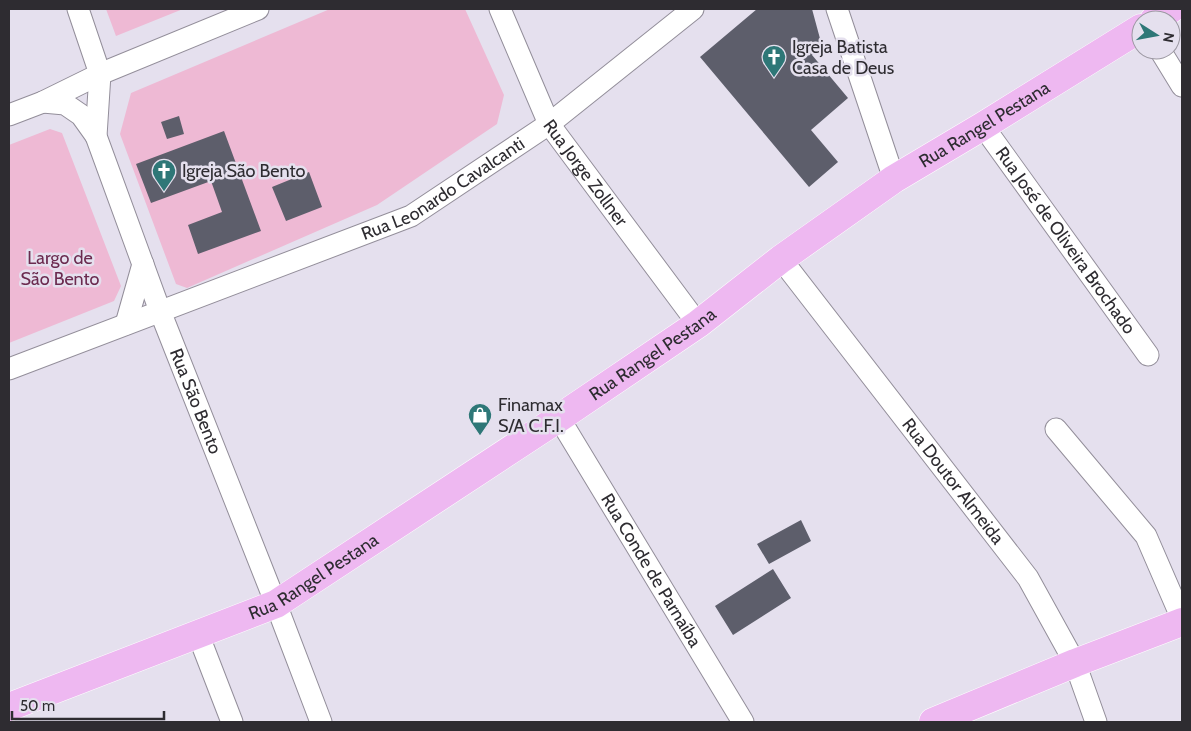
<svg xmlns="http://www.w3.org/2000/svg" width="1191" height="731" viewBox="0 0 1191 731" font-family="Cabin,sans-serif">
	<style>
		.green { fill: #eeb9d4 }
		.building { fill: #5d5e6b }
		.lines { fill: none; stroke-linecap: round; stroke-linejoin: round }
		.minor-casing { stroke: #938e9a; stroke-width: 23 }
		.major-casing { stroke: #fff; stroke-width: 29 }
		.minor { stroke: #fff; stroke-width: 21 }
		.major { stroke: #eeb8f1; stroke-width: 28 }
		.labels { text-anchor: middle; stroke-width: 5; stroke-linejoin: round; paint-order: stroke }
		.poi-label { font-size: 18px; fill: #2e2c31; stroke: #e5e0ee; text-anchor: start }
		.street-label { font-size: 18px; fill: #2e2c31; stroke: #e5e0ee }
		.park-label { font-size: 18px; fill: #6b2a4f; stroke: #e5e0ee }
	</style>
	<rect width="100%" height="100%" fill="#e5e0ee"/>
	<!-- green -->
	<path class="green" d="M106,9H183L116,36Z
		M330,9H465L504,95L497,124L377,205L187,288L176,284L120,134L131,93Z
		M50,129L62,133L121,286L114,301L9,343V145Z"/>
	<!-- building -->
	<path class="building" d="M757,9H812L822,46L812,55L848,98L811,130L838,162L809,187L700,57Z
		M179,116L184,134L167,139L161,122Z
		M224,131L261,231L198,254L188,225L222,212L211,181L151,203L136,164Z
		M309,172L322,207L286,221L272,187Z
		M801,520L811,541L769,564L757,544Z
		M773,569L791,598L733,635L715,606Z"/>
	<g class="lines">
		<!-- minor casing -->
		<g class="minor-casing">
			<g id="minor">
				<path id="s1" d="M78,9L100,74L96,136L160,311L276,604L321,722"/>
				<path id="s2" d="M500,9L549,124L698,324"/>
				<path d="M837,9L894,179"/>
				<path d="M1160,50L1182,86"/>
				<path d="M43,102L65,104L81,115L96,136"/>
				<path d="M9,115L43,102L100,74L258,9"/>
				<path id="s3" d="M983,126L1148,355"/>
				<path id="s4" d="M781,259L1028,578L1075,663L1096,722"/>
				<path d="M126,324L143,264"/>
				<path id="s5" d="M9,369L411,216L549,124L693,9"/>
				<path id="s6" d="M559,418L743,722"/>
				<path d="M1056,429L1146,536L1182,619"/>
				<path d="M198,634L232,722"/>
			</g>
		</g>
		<!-- major casing -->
		<g class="major-casing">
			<g id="major">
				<path d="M1154,20L1171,9"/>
				<path id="s7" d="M9,707L276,604L559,418L698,324L781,259L894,179L983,126L1141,28"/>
				<path d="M933,722L1075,663L1182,622"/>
			</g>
		</g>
		<!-- minor -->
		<use href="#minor" class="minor"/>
		<!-- major -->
		<use href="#major" class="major"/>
	</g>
	<!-- icons -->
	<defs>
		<g id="church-pin" transform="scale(1.25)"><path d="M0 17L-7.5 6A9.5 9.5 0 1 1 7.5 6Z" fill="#2e7777" stroke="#e5e0ee"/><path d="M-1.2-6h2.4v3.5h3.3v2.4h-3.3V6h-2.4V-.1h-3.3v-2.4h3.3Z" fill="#fff"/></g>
		<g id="shop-pin" transform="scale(1.25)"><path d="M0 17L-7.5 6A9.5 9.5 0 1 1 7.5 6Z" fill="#2e7777" stroke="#e5e0ee"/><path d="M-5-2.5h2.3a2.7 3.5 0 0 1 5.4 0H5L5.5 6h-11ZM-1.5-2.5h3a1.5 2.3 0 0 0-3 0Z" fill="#fff"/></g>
	</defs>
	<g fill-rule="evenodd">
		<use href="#church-pin" x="774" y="57"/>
		<use href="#church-pin" x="164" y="171"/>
		<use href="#shop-pin" x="480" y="415"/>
	</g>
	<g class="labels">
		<!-- poi labels -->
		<g class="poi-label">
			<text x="792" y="53">Igreja Batista<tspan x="792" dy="21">Casa de Deus</tspan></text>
			<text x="182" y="177">Igreja São Bento</text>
			<text x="498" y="411">Finamax<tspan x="498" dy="21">S/A C.F.I.</tspan></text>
		</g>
		<!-- street labels -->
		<g class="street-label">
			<text dy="6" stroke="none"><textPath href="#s7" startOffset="1142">Rua Rangel Pestana</textPath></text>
			<text dy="6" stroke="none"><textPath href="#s2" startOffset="186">Rua Jorge Zollner</textPath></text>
			<text dy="6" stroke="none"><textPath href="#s5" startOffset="471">Rua Leonardo Cavalcanti</textPath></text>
			<text dy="6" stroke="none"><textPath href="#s3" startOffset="141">Rua José de Oliveira Brochado</textPath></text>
			<text dy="6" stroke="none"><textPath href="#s7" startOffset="738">Rua Rangel Pestana</textPath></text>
			<text dy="6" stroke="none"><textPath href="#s1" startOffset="414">Rua São Bento</textPath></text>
			<text dy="6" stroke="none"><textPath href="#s4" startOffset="281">Rua Doutor Almeida</textPath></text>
			<text dy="6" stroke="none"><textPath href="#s6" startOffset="178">Rua Conde de Parnaíba</textPath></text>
			<text dy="6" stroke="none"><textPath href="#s7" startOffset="332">Rua Rangel Pestana</textPath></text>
		</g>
		<!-- park labels -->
		<g class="park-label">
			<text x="60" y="264">Largo de<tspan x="60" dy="21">São Bento</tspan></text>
		</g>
	</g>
	<!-- border -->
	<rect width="1191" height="731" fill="none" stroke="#2e2c31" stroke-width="20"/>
	<!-- north arrow -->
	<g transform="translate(1156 35) rotate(101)"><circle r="24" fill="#e5e0ee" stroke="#9c98a2"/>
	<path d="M0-4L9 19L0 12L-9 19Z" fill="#2e7777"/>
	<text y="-8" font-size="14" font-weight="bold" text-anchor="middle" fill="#2e2c31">N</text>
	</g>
	<!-- scale -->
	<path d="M12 711v8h152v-8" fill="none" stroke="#2e2c31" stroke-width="2.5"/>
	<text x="20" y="711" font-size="15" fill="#2e2c31" stroke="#e5e0ee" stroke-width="4" paint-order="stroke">50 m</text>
</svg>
